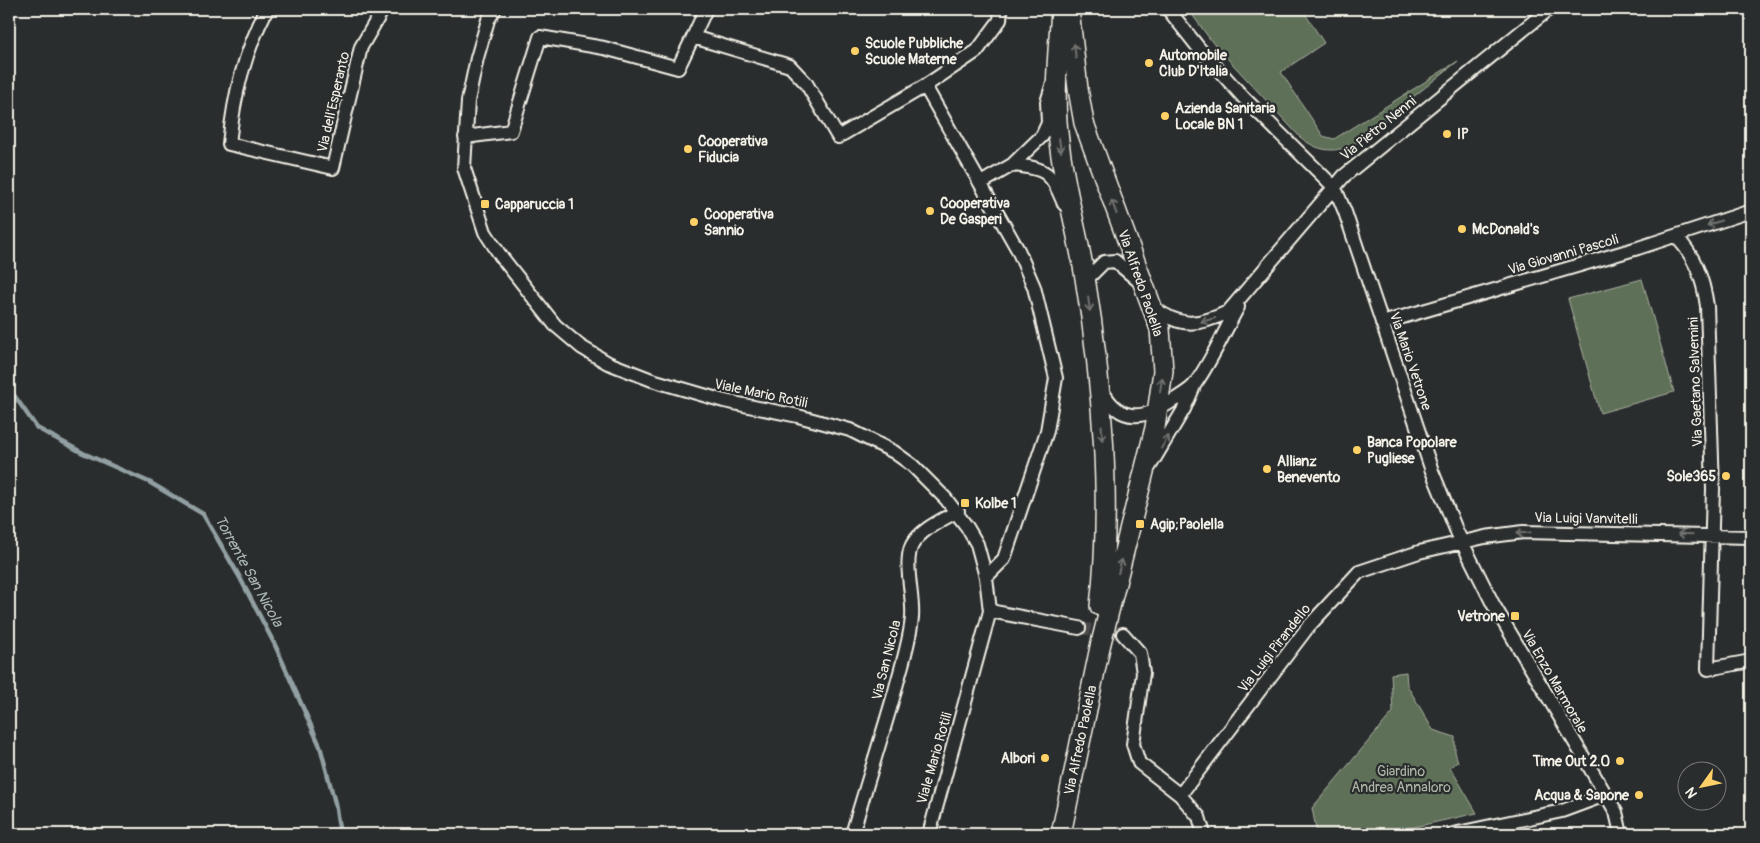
<svg xmlns="http://www.w3.org/2000/svg" width="1760" height="843" viewBox="0 0 1760 843" font-family="Pangolin,sans-serif">
	<style>
		.green { fill: #5e6f58; stroke: #a9b0a0 }
		.lines { fill: none; stroke-linecap: round; stroke-linejoin: round }
		.stream { stroke: #92a0a3; stroke-width: 4.5 }
		.street-tunnel { stroke: #484a4a; stroke-width: 12; stroke-dasharray: 12 6; stroke-linecap: butt }
		.street-casing { stroke: #f4f1e8; stroke-width: 16 }
		.secondary-casing { stroke: #f4f1e8; stroke-width: 22 }
		.street { stroke: #2a2d2e; stroke-width: 12 }
		.secondary { stroke: #2a2d2e; stroke-width: 19 }
		.oneway { stroke: #71726f }
		.poi-dot { fill: #ffd166; stroke: #2a2d2e; stroke-width: 2 }
		.labels { text-anchor: middle; stroke-width: 4.5; stroke-linejoin: round; paint-order: stroke }
		.poi-label { font-size: 14px; font-weight: bold; fill: #f4f1e8; stroke: #2a2d2e; text-anchor: start }
		.street-label { font-size: 14px; fill: #f4f1e8; stroke: #2a2d2e }
		.park-label { font-size: 14px; fill: #b0b6a7; stroke: #2a2d2e }
		.water-label { font-size: 15px; font-style: italic; fill: #aab4b4; stroke: #2a2d2e }
	</style>
	<rect width="100%" height="100%" fill="#2a2d2e"/>
	<filter id="ink" filterUnits="userSpaceOnUse"><feTurbulence type="fractalNoise" baseFrequency=".02" numOctaves="2"/><feDisplacementMap in="SourceGraphic" scale="10" xChannelSelector="R" yChannelSelector="G"/><feConvolveMatrix kernelMatrix="1 2 1 2 8 2 1 2 1" color-interpolation-filters="sRGB"/></filter>
	<g filter="url(#ink)">
		<!-- green -->
		<path class="green" d="M1188,9H1302L1324,43L1281,72L1323,136L1334,139L1458,61L1356,143C1336,154 1318,152 1300,137L1212,42Z
			M1642,279L1674,392L1600,413L1568,299Z
			M1406,672L1407,685L1433,730L1455,737V752L1458,762L1450,767L1477,813L1383,834H1317L1312,808L1393,712L1391,674Z"/>
		<g class="lines">
			<!-- stream -->
			<path class="stream" d="M9,388L37,428L83,453L149,482L203,514L239,576L275,645L320,746L335,803L340,834"/>
			<!-- street-tunnel -->
			<path class="street-tunnel" d="M1079,628L1123,634"/>
			<!-- street casing -->
			<g class="street-casing">
				<path id="street" d="M267,9C244,53 234,95 229,144L333,168L361,47L383,9
					M495,9L488,20L477,58L468,101L464,168L485,232L500,255L555,325L581,347L608,363L652,380L724,401L798,416L850,430L894,452L912,465L946,499L967,527L977,544L986,577L990,611L929,834
					M706,9L693,37L790,66L806,83L838,137L925,86L977,51L1000,20L1001,9
					M1168,9L1198,47L1244,98L1335,188L1345,212L1432,471L1457,532L1493,604L1616,812L1621,834
					M925,86L1018,250L1034,287L1056,378L1047,431L1004,559L986,577
					M465,137L511,131L540,37L604,48L678,68L693,37
					M1012,165C1048,168 1051,173 1064,204
					M981,183L1012,165L1042,136L1048,123L1047,102L1052,86
					M1676,236C1695,257 1703,278 1707,306L1713,489L1708,669L1751,661
					M1086,280L1104,262L1115,261L1140,282
					M1153,307C1179,328 1199,326 1228,312L1344,176L1549,9
					M1382,323L1638,248L1751,211
					M1102,390C1120,425 1146,419 1174,400C1181,395 1191,390 1195,384C1212,360 1224,332 1238,307
					M1150,466L1184,409L1194,386
					M990,611L1079,628
					M1123,634L1140,653L1143,673L1133,744L1139,763L1180,795
					M852,834C866,787 881,739 895,691C901,667 910,642 912,617C914,597 903,563 912,545C921,529 942,520 958,511
					M1204,834L1199,817L1180,795L1308,627L1359,572L1419,552L1485,537L1523,532L1751,537
					M1453,834L1562,811L1605,795"/>
			</g>
			<!-- secondary casing -->
			<g class="secondary-casing">
				<path id="secondary" d="M1061,10C1058,53 1053,98 1059,141C1064,187 1078,233 1085,278C1102,379 1112,505 1100,606
					M1061,834L1100,647L1155,428L1163,371L1160,329L1084,123L1078,89L1069,9"/>
			</g>
			<!-- street -->
			<use href="#street" class="street"/>
			<!-- secondary -->
			<use href="#secondary" class="secondary"/>
		</g>
		<!-- one-way arrows -->
		<defs><path id="oneway-shaft" d="M-6 0H5M1.5-3L5.5 0L1.5 3" fill="none" stroke-width="1.6" stroke-linecap="round" stroke-linejoin="round" transform="scale(1.25)"/></defs>
		<g class="oneway">
			<use href="#oneway-shaft" transform="translate(1075 51) rotate(-96)"/>
			<use href="#oneway-shaft" transform="translate(1060 145) rotate(82)"/>
			<use href="#oneway-shaft" transform="translate(1114 207) rotate(-110)"/>
			<use href="#oneway-shaft" transform="translate(1714 223) rotate(161)"/>
			<use href="#oneway-shaft" transform="translate(1089 304) rotate(83)"/>
			<use href="#oneway-shaft" transform="translate(1208 320) rotate(164)"/>
			<use href="#oneway-shaft" transform="translate(1161 385) rotate(-82)"/>
			<use href="#oneway-shaft" transform="translate(1102 433) rotate(87)"/>
			<use href="#oneway-shaft" transform="translate(1165 442) rotate(-59)"/>
			<use href="#oneway-shaft" transform="translate(1523 533) rotate(176)"/>
			<use href="#oneway-shaft" transform="translate(1685 534) rotate(-178)"/>
			<use href="#oneway-shaft" transform="translate(1120 566) rotate(-76)"/>
		</g>
	</g>
	<!-- markers -->
	<g class="poi-dot">
		<circle cx="855" cy="51" r="5"/>
		<circle cx="1149" cy="63" r="5"/>
		<circle cx="1165" cy="116" r="5"/>
		<circle cx="1447" cy="134" r="5"/>
		<circle cx="688" cy="149" r="5"/>
		<rect x="480" y="199" width="10" height="10" rx="2.5"/>
		<circle cx="930" cy="211" r="5"/>
		<circle cx="694" cy="222" r="5"/>
		<circle cx="1462" cy="229" r="5"/>
		<circle cx="1357" cy="450" r="5"/>
		<circle cx="1267" cy="469" r="5"/>
		<circle cx="1726" cy="476" r="5"/>
		<rect x="960" y="498" width="10" height="10" rx="2.5"/>
		<rect x="1135" y="519" width="10" height="10" rx="2.5"/>
		<rect x="1510" y="611" width="10" height="10" rx="2.5"/>
		<circle cx="1045" cy="758" r="5"/>
		<circle cx="1620" cy="761" r="5"/>
		<circle cx="1639" cy="795" r="5"/>
	</g>
	<g class="labels">
		<!-- poi labels -->
		<g class="poi-label">
			<text x="865" y="48">Scuole Pubbliche<tspan x="865" dy="16">Scuole Materne</tspan></text>
			<text x="1159" y="60">Automobile<tspan x="1159" dy="16">Club D'Italia</tspan></text>
			<text x="1175" y="113">Azienda Sanitaria<tspan x="1175" dy="16">Locale BN 1</tspan></text>
			<text x="1457" y="139">IP</text>
			<text x="698" y="146">Cooperativa<tspan x="698" dy="16">Fiducia</tspan></text>
			<text x="940" y="208">Cooperativa<tspan x="940" dy="16">De Gasperi</tspan></text>
			<text x="495" y="209">Capparuccia 1</text>
			<text x="704" y="219">Cooperativa<tspan x="704" dy="16">Sannio</tspan></text>
			<text x="1472" y="234">McDonald's</text>
			<text x="1367" y="447">Banca Popolare<tspan x="1367" dy="16">Pugliese</tspan></text>
			<text x="1277" y="466">Allianz<tspan x="1277" dy="16">Benevento</tspan></text>
			<text x="1716" y="481" text-anchor="end">Sole365</text>
			<text x="975" y="508">Kolbe 1</text>
			<text x="1150" y="529">Agip;Paolella</text>
			<text x="1505" y="621" text-anchor="end">Vetrone</text>
			<text x="1035" y="763" text-anchor="end">Albori</text>
			<text x="1610" y="766" text-anchor="end">Time Out 2.0</text>
			<text x="1629" y="800" text-anchor="end">Acqua &amp; Sapone</text>
		</g>
		<!-- street labels -->
		<g class="street-label">
			<text transform="translate(333 102) rotate(-77)" y="5">Via dell'Esperanto</text>
			<text transform="translate(1378 128) rotate(-39)" y="5">Via Pietro Nenni</text>
			<text transform="translate(1563 254) rotate(-16)" y="5">Via Giovanni Pascoli</text>
			<text transform="translate(1141 283) rotate(71)" y="5">Via Alfredo Paolella</text>
			<text transform="translate(1411 361) rotate(71)" y="5">Via Mario Vetrone</text>
			<text transform="translate(1695 382) rotate(-92)" y="5">Via Gaetano Salvemini</text>
			<text transform="translate(761 393) rotate(12)" y="5">Viale Mario Rotili</text>
			<text transform="translate(1586 518) rotate(1)" y="5">Via Luigi Vanvitelli</text>
			<text transform="translate(1274 648) rotate(-52)" y="5">Via Luigi Pirandello</text>
			<text transform="translate(886 660) rotate(-76)" y="5">Via San Nicola</text>
			<text transform="translate(1555 681) rotate(60)" y="5">Via Enzo Marmorale</text>
			<text transform="translate(1080 740) rotate(-78)" y="5">Via Alfredo Paolella</text>
			<text transform="translate(934 758) rotate(-74)" y="5">Viale Mario Rotili</text>
		</g>
		<!-- park labels -->
		<g class="park-label">
			<text x="1401" y="776">Giardino<tspan x="1401" dy="16">Andrea Annaloro</tspan></text>
		</g>
		<!-- water labels -->
		<g class="water-label">
			<text transform="translate(249 571) rotate(61)" y="5">Torrente San Nicola</text>
		</g>
	</g>
	<!-- margin -->
	<rect width="1760" height="843" fill="none" stroke="#2a2d2e" stroke-width="30"/>
	<rect x="15" y="15" width="1730" height="813" fill="none" stroke="#f4f1e8" stroke-width="2" filter="url(#ink)"/>
	<!-- north arrow -->
	<g transform="translate(1702 786) rotate(237)"><circle r="24" fill="#2a2d2e" stroke="#7b7b78"/>
	<path d="M0-4L9 19L0 12L-9 19Z" fill="#ffd166"/>
	<text y="-8" font-size="14" font-weight="bold" text-anchor="middle" fill="#f4f1e8">N</text>
	</g>
</svg>
